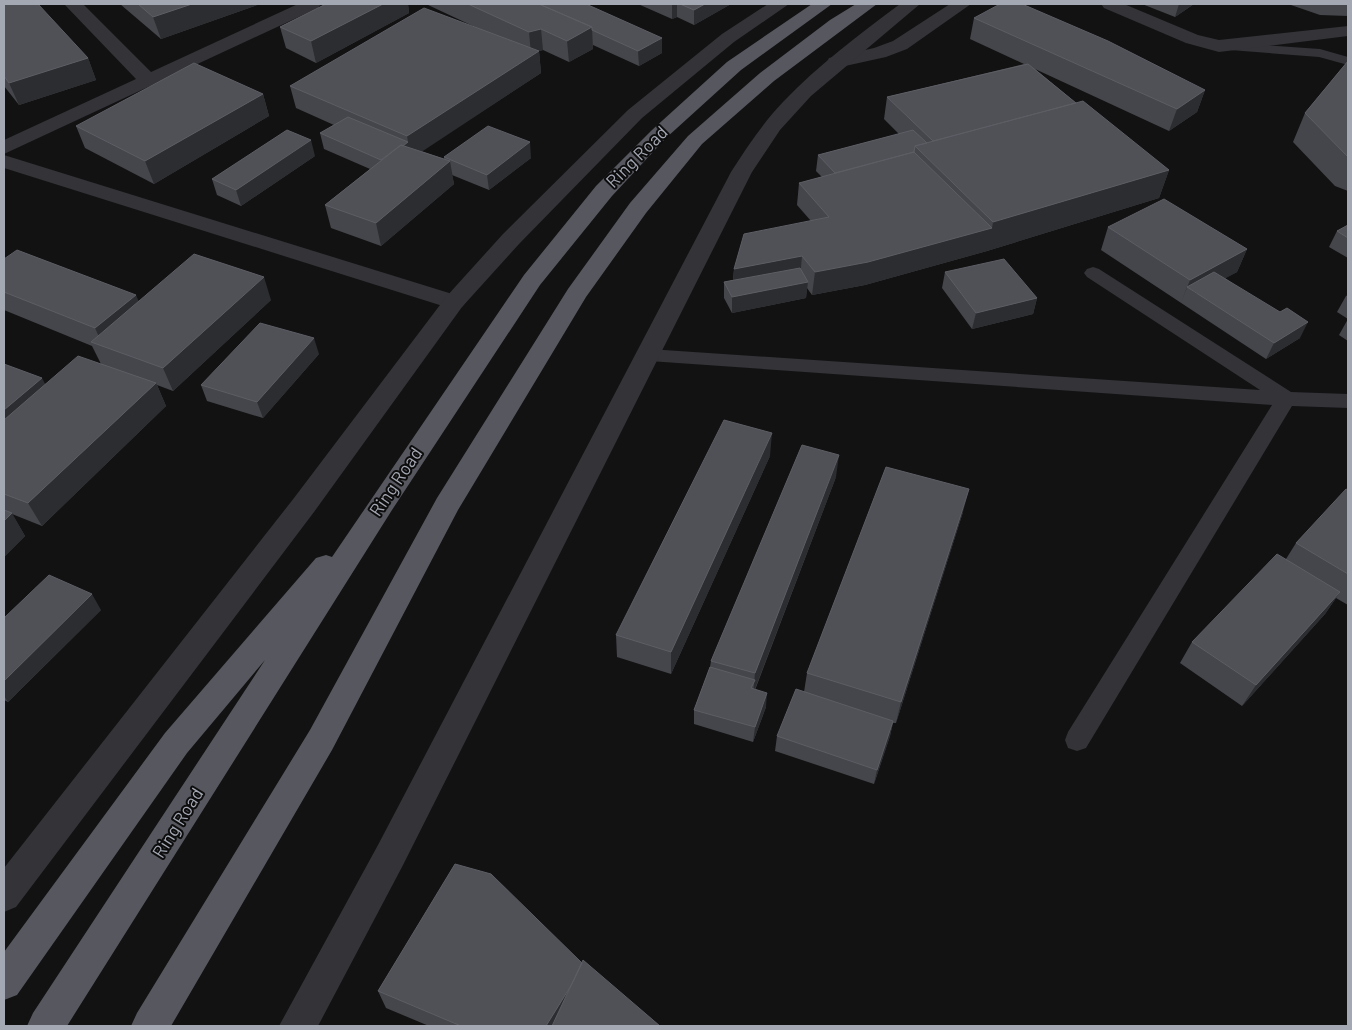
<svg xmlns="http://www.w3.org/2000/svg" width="1352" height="1030" viewBox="0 0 1352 1030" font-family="Barlow,sans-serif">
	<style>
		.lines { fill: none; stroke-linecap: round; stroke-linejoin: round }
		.service { fill: #333338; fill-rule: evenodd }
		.minor { fill: #333338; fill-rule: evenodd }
		.tertiary { fill: #333338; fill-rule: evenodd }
		.trunk { fill: #57585f; fill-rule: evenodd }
		.wall { fill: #45464b }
		.shaded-wall { fill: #2c2d30 }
		.building { fill: #4f5156; stroke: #5d5e65 }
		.labels { text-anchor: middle; stroke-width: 4; stroke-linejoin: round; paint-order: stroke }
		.street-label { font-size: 18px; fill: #a4a8b3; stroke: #0d0d0e }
	</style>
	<rect width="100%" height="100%" fill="#121213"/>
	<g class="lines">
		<!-- service -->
		<path class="service" d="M1222,42L1320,49L1348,57V65L1319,57L1217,49L1215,46Z
			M1093,267L1099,269L1291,392L1348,394V408L1292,406L1086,748L1077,751L1068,748L1065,740L1068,732L1272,405L649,361L642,359L640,355L642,351L649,349L1260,390L1087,277L1084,273L1087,269Z"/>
		<!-- minor -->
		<path class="minor" d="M64,4H83L151,72L298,4H321L318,8L4,154V140L136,79Z
			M950,4H971L907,49L886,57L836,68L829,66L827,62L829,58L874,48L893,41Z
			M1101,4H1124L1198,35L1219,40L1348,26V36L1219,52L1186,43L1104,8Z
			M4,155L462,297L466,302L462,307L454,310L446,307L4,168Z"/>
		<!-- tertiary -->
		<path class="tertiary" d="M768,4H789L734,42L642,118L519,244L462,307L314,512L16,907L4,912V868L294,498L446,297L503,234L628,110L722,34Z
			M900,4H920L811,96L780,130L752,172L402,867L318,1026H279L378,845L731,172C747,147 763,123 783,102C818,65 860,34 900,4Z"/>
		<!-- trunk -->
		<path class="trunk" d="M812,4H832L741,70L666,138L612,196L540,285L392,510L67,1026H27L33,1013L265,660L187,753L17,995L4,1000V952L165,733L316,558L326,555L332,557L524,275L596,186L652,130L727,62Z
			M856,4H877L774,81L702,144L646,213L586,297L458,510L332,750L171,1026H131L137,1013L310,730L437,498L568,289L630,203L688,136L760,73L830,20Z"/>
	</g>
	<!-- wall -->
	<path class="wall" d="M4,4L88,58L96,80L19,105L4,86Z
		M120,4H260L161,39Z
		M326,4H408L409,13L316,63L286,48L280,27Z
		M426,4H586L662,53L639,66L593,45V49L569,62L543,50L539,51L541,73L421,151L444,159V157L531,158L489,190L452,175L454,184L381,246L331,228L325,205L370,169L324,149L320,133L334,125L296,108L290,86L475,27Z
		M638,4H731L694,25L677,17L672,19Z
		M1142,4H1194L1175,17Z
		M1288,4H1348V16L1320,15Z
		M974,18L1205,90L1197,112L1169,131L1035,69L1076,103L1169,170L1159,198L987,251L865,285L812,295L807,288L806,298L732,313L724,298V282L733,280L734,269L811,221L797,205L799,183L822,177L816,171L818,155L899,134L884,119L887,97L1024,64L970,39Z
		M1348,61V191L1335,186L1293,142L1305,113Z
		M263,94L269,116L154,184L85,148L76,126Z
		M315,156L241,206L217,195L212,179Z
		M1348,225V258L1329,247L1337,231Z
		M1108,227L1247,249L1237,272L1225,278L1300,338L1266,359L1101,250Z
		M4,259L139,301L271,300L173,391L157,385L166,406L42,526L12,514L25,536L4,557V364L45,384L101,364L92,346L4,310Z
		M945,272L1037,298L1033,314L972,329L942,288Z
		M1348,295V341L1339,335L1348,319L1337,312L1346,296Z
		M319,354L263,418L207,401L201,385Z
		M770,456L671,674L617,657L616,635Z
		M836,477L755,690L766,707L753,742L694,724V710L710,667L711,661Z
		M1348,490V605L1336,598L1325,614L1242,706L1180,663L1192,642L1286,559L1296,543Z
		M963,512L896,723H893L890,736L874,784L775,751L777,736L804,692L807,673Z
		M101,610L8,702L4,700V618Z
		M582,963L660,1026H429L386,1008L378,991Z"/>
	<!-- shaded-wall -->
	<path class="shaded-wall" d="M192,4H260L161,39L153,17Z
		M383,4H408L409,13L316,63L311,41Z
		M672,4H677V17L672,19Z
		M705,4H731L694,25V10Z
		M1179,4H1194L1175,17Z
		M592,27L593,49L569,62L567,41Z
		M541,29L543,50L539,51L541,73L385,176L381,160L408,142L407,136L531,54L529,32Z
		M662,38V53L639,66L638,51Z
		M88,58L96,80L19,105L9,83Z
		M1205,90L1197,112L1169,131L1177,109Z
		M263,94L269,116L154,184L145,161Z
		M311,140L315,156L241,206L236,190Z
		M530,142L531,158L489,190L487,175Z
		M450,161L454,184L381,246L376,223Z
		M1169,170L1159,198L987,251L865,285L812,295L815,272L992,228L993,222Z
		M1247,249L1237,272L1197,294L1187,287L1181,303L1190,280Z
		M802,256L800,279L732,292L734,269Z
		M264,277L271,300L173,391L163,368Z
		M808,282L806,298L732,313V297Z
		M136,295L146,318L103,346L95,328Z
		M1037,298L1033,314L972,329L976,313Z
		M1308,322L1300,338L1266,359L1274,343Z
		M314,338L319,354L263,418L257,402Z
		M42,378L54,401L4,445V410Z
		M156,383L166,406L42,526L28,503Z
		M772,433L770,456L671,674V652Z
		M839,455L836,477L753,694L755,673Z
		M969,489L963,512L896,723L901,702Z
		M12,513L25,536L4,557V521Z
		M1340,592L1325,614L1242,706L1256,685Z
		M92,594L101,610L8,702L4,696V681Z
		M767,693L766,707L753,742L755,727Z
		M893,721L890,736L874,784L877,770Z
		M584,964L559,1026H546Z"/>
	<!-- building -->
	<path class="building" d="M4,4H38L88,58L9,83L4,76Z
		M138,4H192L153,17Z
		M326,4H383L311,41L280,27Z
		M468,4H539L592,27L567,41L541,29L529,32Z
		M539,4H586L662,38L638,51L592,30V27Z
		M680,4H705L694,10Z
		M1000,4H1022L1108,41L1205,90L1177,109L974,18Z
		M424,8L539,51L407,136L290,86Z
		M1348,61V157L1305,113Z
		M194,63L263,94L145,161L76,126Z
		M1028,64L1076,103L933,141L887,97Z
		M1083,101L1169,170L993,222L915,146Z
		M348,117L408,142L403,146L401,145L381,160L320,133Z
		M488,126L530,142L487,175L444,157Z
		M287,130L311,140L236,190L212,179Z
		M913,130L927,143L915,146L914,152L835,173L818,155Z
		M401,145L450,161L376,223L325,205Z
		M914,152L992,228L868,262L815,272L802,256L734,269L744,234L829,217L799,183Z
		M1164,199L1247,249L1190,280L1108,227Z
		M1348,225V238L1337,231Z
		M17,250L136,295L95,328L4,292V259Z
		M194,254L264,277L163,368L91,342Z
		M1004,259L1037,298L976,313L945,272Z
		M800,268L808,282L732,297L724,282Z
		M1214,272L1280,312L1287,308L1308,322L1274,343L1187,287Z
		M260,323L314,338L257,402L201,385Z
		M78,356L156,383L28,503L4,494V420Z
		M4,364L42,378L4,410Z
		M724,420L772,433L671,652L616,635Z
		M802,445L839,455L755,673L711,661Z
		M886,467L969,489L901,702L807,673Z
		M1346,489L1348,490V574L1296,543Z
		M4,510L12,513L4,521Z
		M1277,554L1340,592L1256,685L1192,642Z
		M49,575L92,594L4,681V618Z
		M710,667L755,680L751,688L767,693L755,727L694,710Z
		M796,689L893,721L877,770L777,736Z
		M455,864L491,874L582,963L572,984L546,1026H461L378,991Z
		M583,960L660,1026H552Z"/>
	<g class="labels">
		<!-- street labels -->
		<g class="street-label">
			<text transform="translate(637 157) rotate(-45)" y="6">Ring Road</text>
			<text transform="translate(396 482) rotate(-56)" y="6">Ring Road</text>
			<text transform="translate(178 823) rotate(-58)" y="6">Ring Road</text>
		</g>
	</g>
	<!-- border -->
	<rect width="1352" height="1030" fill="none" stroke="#a4a8b3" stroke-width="10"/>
</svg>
